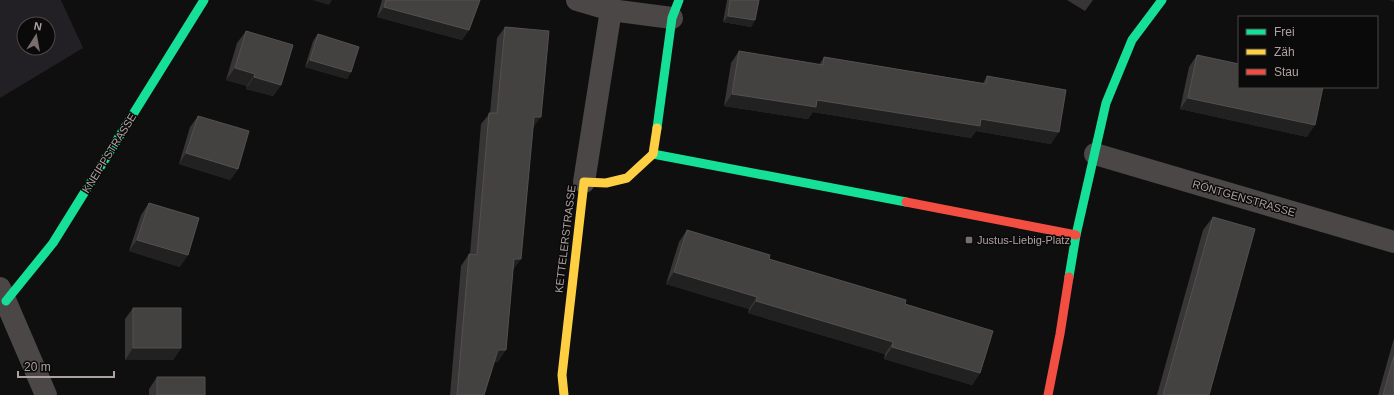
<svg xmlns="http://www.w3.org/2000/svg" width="1394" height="395" viewBox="0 0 1394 395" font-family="Helvetica,sans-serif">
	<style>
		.green { fill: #221f25; fill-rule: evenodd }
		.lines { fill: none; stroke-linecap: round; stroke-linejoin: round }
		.street { stroke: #4b4747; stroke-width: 22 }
		.fast { stroke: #16e098; stroke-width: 9 }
		.slow { stroke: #ffcf43; stroke-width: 9 }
		.jam { stroke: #f24e42; stroke-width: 9 }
		.wall { fill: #373535 }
		.shaded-wall { fill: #222121 }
		.building { fill: #444141; stroke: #555050 }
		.poi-dot { fill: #786e6e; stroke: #0b0a0a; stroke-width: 1.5 }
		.labels { text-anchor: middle; stroke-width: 3; stroke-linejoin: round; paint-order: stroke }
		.street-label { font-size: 11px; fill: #b0a1a1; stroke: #0b0a0a }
		.poi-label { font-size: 11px; fill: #b0a1a1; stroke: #0b0a0a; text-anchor: start }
	</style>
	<rect width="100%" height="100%" fill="#100f0f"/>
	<!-- green -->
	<path class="green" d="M0,0H61L83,48L0,98ZM24,24H48V48H24Z"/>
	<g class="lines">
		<!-- street -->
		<path class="street" d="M577,0L611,10L672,18
			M1095,154L1394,242
			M584,182L611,10
			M0,288L46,395"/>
		<!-- fast -->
		<path class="fast" d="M657,128L672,18L679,0
			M653,154L906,202
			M1069,277L1076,235L1106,103L1132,40L1162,0
			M6,301L53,243L204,0"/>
		<!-- slow -->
		<path class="slow" d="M564,395L562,375L584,182L606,183L627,178L653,154L657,128"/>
		<!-- jam -->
		<path class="jam" d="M906,202L1076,235
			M1048,395L1060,334L1069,277"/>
	</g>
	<!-- wall -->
	<path class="wall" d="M382,0H480L469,30L462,40L377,17Z
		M727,0H759L755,20L751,27L723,22Z
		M1067,0H1093L1085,11Z
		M505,27L533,128L513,270L498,362H494L484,395H450L461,266L469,254H470L481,124L490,113L497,38Z
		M246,31L281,85L273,96L246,89L247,86L226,80L237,43Z
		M318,34L351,72L347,79L305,67L313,41Z
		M739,51L819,65L824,57L983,83L987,76L1051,144L976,131L971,138L813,112L808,119L724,106L731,63Z
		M1197,55L1307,137L1180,109L1189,67Z
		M198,116L238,169L230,180L179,164L190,127Z
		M149,203L180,267L129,251L141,215Z
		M1213,217L1209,395H1157L1203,230Z
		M687,230L769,259L905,304L980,373L972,385L884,359L885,354L748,313L749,309L666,284L679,242Z
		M133,308L181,348L173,360H125V319Z
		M1394,338V395H1378Z
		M157,377L205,395H149V389Z"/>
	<!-- shaded-wall -->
	<path class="shaded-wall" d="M312,0H332L329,5Z
		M1389,0H1394V2Z
		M384,7L469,30L462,40L377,17Z
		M728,16L755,20L751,27L723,22Z
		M310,60L351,72L347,79L305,67Z
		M235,68L255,74L247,86L226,80Z
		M254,77L281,85L273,96L246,89Z
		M732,94L817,100L981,119L1059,132L1051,144L976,131L971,138L813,112L808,119L724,106Z
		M1188,98L1315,125L1307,137L1180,109Z
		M534,117H541L533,128H526Z
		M186,153L238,169L230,180L179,164Z
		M137,240L188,255L180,267L129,251Z
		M514,259H521L513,270H506Z
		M674,272L757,297L749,309L666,284Z
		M756,301L893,342L885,354L748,313Z
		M892,347L980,373L972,385L884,359Z
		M133,348H181L173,360H125Z
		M498,350H506L498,362L490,361Z"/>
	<!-- building -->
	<path class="building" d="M386,0H480L469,30L384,7Z
		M730,0H759L755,20L728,16Z
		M505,27L549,31L541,117H534L521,259H514L506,350H498L484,395H457L469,254L477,255L489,113H497Z
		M246,31L293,45L281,85L254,77L255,74L235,68Z
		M318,34L359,47L351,72L310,60Z
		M739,51L823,65L824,57L986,84L987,76L1066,90L1059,132L981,119L980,126L817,100L816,107L732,94Z
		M1197,55L1239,64V87H1323L1315,125L1188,98Z
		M198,116L249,131L238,169L186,153Z
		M149,203L199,218L188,255L137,240Z
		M1213,217L1255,229L1209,395H1163Z
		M687,230L770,255L769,259L906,300L905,304L993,331L980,373L892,347L893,342L756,301L757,297L674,272Z
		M133,308H181V348H133Z
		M1394,356V395H1383Z
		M157,377H205V395H157Z"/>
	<!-- markers -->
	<rect class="poi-dot" x="965" y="236" width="8" height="8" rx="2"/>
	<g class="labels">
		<!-- street labels -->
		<g class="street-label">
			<text transform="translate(109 153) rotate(-58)" y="4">KNEIPPSTRASSE</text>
			<text transform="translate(1244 198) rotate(16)" y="4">RÖNTGENSTRASSE</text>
			<text transform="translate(565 239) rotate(-83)" y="4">KETTELERSTRASSE</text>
		</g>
		<!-- poi labels -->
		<g class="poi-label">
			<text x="977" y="244">Justus-Liebig-Platz</text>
		</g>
	</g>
	<!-- legend -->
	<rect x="1238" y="16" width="140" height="72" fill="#0b0a0a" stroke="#4d4646"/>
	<rect x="1246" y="29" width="20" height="6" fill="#16e098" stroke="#4d4646"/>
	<text x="1274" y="36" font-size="12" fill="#b0a1a1">Frei</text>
	<rect x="1246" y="49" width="20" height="6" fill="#ffcf43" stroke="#4d4646"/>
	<text x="1274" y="56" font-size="12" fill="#b0a1a1">Zäh</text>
	<rect x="1246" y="69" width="20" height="6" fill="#f24e42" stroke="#4d4646"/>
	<text x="1274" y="76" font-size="12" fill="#b0a1a1">Stau</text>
	<!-- north arrow -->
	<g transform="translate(36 36) rotate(11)"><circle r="19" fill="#0b0a0a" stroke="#4d4646"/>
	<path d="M0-3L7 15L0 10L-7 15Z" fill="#786e6e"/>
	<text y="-6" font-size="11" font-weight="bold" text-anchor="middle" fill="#b0a1a1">N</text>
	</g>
	<!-- scale -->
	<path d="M18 371v6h96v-6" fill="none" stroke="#b0a1a1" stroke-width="2"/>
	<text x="24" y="371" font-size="12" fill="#b0a1a1" stroke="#0b0a0a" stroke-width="3" paint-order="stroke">20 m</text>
</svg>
